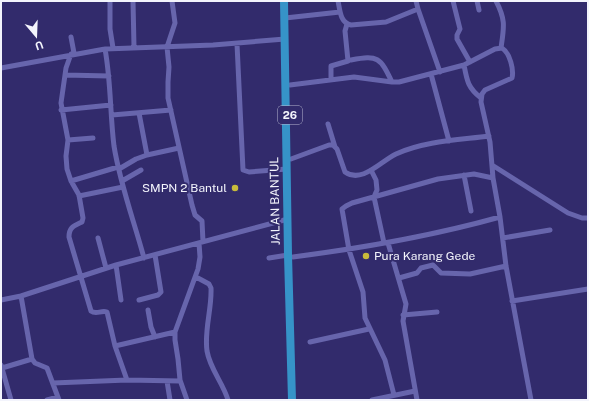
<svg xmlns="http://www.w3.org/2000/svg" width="589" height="401" viewBox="0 0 589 401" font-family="'Public Sans',sans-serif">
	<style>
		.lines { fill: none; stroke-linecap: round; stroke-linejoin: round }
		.street { stroke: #6765ac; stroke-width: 5 }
		.primary { stroke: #3693c8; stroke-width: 8 }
		.poi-dot { fill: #c8bb3b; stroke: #322b6c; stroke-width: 1.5 }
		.labels { text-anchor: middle; stroke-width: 4; stroke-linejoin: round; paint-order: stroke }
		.shield { fill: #322b6c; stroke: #b9b8d1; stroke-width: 1 }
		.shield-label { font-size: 11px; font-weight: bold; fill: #f3f4fc }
		.poi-label { font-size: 12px; fill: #f3f4fc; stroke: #322b6c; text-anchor: end }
		.street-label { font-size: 12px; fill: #f3f4fc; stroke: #322b6c }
	</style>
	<rect width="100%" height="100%" fill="#322b6c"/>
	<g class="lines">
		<!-- street -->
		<path class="street" d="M110,1V29L113,48
			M133,1L134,47
			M172,1L175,23L167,47L169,67L168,82V98L192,205L195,215L202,221L203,242
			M338,1C340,10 340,23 351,25L386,22L418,9
			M416,1L418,9L440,72
			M453,1L460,29L457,35V39L470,62
			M477,1L479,10
			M496,1C506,20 504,27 501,48
			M285,18L340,12
			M71,37L74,53
			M237,44L243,170L249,172L287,169
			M105,49C111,81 110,114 114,146C120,184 134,221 144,258
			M71,54L66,68L61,103L68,140L66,156L67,169L71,181L79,195L83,218L82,222C74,226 69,227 69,237L91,311C96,315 101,310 107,312L115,346L127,380
			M351,60C378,55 380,57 392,82
			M464,65C467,81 468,88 481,98
			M1,68L105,49L213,45L285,39
			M431,74L449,141
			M65,75L109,76
			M331,80V66L348,61L345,31L347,24
			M290,85L354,77L392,82H399L464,65L495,49L502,48C510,53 514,70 512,78L485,90L482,94L481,102L490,142L493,178L500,217L506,266L531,400
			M61,110L111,105
			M112,115L171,110
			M328,124L335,147
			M68,140L93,138
			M147,155L179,148
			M291,159L329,145H333L337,149L345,172C362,184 381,161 396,154C425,141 459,140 489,136
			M492,165L568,213L582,218H588
			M119,169L136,159L147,155L139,113
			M371,170L376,180L377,190L374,197L384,243
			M464,175L471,211
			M71,181L118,167
			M122,181L141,170
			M79,196L123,187
			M98,238L106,268
			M503,238L550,230
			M388,243L406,304L403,321L417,400
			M293,257C363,248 432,236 500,217
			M269,258L288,255
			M116,265L121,300
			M196,277L209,284L211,288C212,309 204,330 207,351C210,369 223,383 228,400
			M399,278L417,273L421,268L433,265L441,273L470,274L506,266
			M21,296L32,359L35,363L47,368L59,400
			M1,300L21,296L116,265L288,219
			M139,300L158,295L161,292L155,255
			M512,301L588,289
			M148,310L151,327L155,337
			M403,315L437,312
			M310,342L369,329
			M115,346L175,332
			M1,365L11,400
			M2,368L32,359
			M167,381L170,400
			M53,383L127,380L180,381
			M394,395L385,360L365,318L363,292L349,250L342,209L346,206L352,203L438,179L474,174L493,178
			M47,400L58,397
			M187,400L180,380L178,359L175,340V332L198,269L200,257L199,243
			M372,400L415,391"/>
		<!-- primary -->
		<path class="primary" d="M284,1L288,255L292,400"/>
	</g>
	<!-- markers -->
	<g class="poi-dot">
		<circle cx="235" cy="188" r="4"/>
		<circle cx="366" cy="256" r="4"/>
	</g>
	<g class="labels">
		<!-- shield labels -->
		<rect class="shield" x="278" y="106" width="24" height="18" rx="3"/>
		<g class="shield-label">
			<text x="290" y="119">26</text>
		</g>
		<!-- poi labels -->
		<g class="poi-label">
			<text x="227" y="192">SMPN 2 Bantul</text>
			<text x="374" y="260" text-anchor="start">Pura Karang Gede</text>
		</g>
		<!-- street labels -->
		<g class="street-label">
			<text transform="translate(275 201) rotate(-91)" y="4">JALAN BANTUL</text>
		</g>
	</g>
	<!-- border -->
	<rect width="589" height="401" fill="none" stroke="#f3f4fc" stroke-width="4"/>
	<!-- north arrow -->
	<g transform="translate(36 36) rotate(161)" stroke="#322b6c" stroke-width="3" paint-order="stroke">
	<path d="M0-3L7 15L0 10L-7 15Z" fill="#f3f4fc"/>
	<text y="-6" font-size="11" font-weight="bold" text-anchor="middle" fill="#f3f4fc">U</text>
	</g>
</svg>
